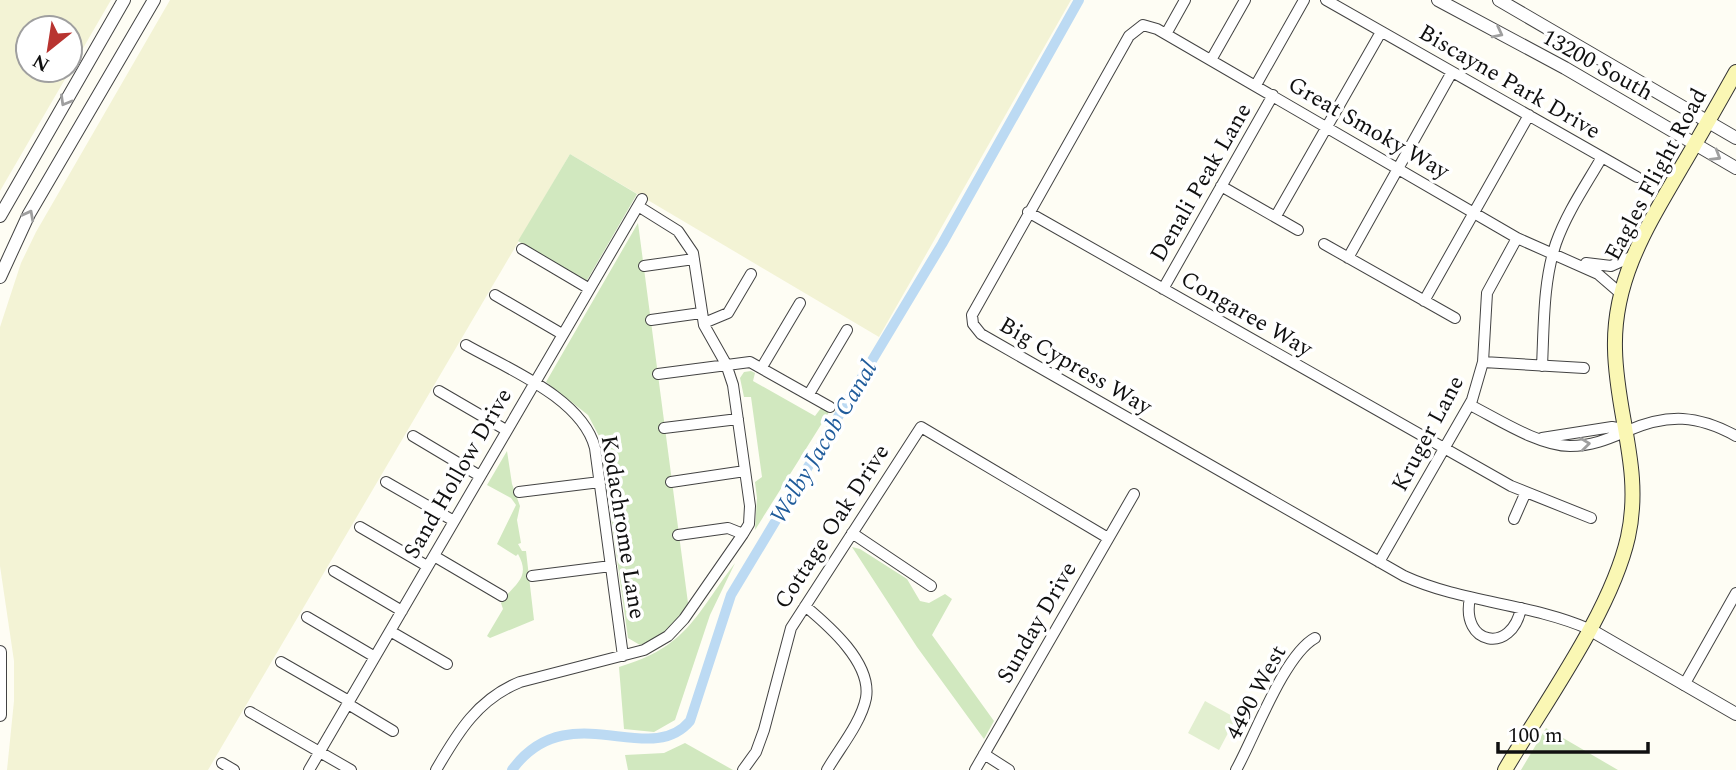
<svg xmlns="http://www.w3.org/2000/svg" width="1736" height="770" viewBox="0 0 1736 770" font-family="Spectral,serif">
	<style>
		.farmland { fill: #f3f3d5; fill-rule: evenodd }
		.green { fill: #d1e8bf }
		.pitch { fill: #e2efd0 }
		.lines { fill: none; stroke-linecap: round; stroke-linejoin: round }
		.canal { stroke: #bcdaf3; stroke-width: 10 }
		.minor-casing { stroke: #434343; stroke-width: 12 }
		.tertiary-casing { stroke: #434343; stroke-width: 14 }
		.secondary-casing { stroke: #323232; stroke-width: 16 }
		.minor { stroke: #fff; stroke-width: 10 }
		.tertiary { stroke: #fff; stroke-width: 12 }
		.secondary { stroke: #faf7b4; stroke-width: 14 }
		.oneway { stroke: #9f9f9f }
		.labels { text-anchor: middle; stroke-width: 7; stroke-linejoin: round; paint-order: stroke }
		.street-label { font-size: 23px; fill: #101010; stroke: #fff }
		.water-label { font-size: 24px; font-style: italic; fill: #205c9b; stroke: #fff }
	</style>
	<rect width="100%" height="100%" fill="#fefdf4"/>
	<!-- farmland -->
	<path class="farmland" d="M0,0H111L0,191ZM70,28V70H28V28Z
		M170,0H1071L879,337L570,154L208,770H7L14,701V661L0,566V327L21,263L36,232Z"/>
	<!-- green -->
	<path class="green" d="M570,154L637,194L586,282L518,241Z
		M638,223L688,603C676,623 662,638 640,645L628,638L600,438L588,415L546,382Z
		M751,371L755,373L753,381L815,416L821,408L829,412L755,530L757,498L755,482L762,477L751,397H744L740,378L744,372Z
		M507,451L512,484L520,506L517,520L521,543L518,544L522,551H526L534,620L490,638L487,636L503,609L501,603C513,584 532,579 518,554L516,556L497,544L516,505L511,498L487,485Z
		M852,547L860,549L907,579L920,601L929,603L945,594L952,599L932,635L994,721L984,739L917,647Z
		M735,563L710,615L675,720L654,732L624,729L619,667C687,647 695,616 735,563Z
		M1546,728L1618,770H1521Z
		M685,743L733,770H628L625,755L664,753Z"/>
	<!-- pitch -->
	<path class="pitch" d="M1205,701L1236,718L1219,750L1188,733Z"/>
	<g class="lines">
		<!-- canal -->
		<path class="canal" d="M512,770C568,693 649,770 690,721L731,595L942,244L1079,0"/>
		<!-- minor casing -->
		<g class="minor-casing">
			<path id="minor" d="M1326,0L1637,177
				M1166,34L1185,0
				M1211,60L1245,0
				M1256,85L1304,0
				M1221,186L1298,230
				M1028,212L1511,486L1591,518
				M1276,216L1381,32
				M1324,244L1455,318
				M522,249L588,288
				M1348,258L1452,72
				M1586,263L1611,266L1631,257
				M644,266L694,259
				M1163,289L1273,95
				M495,295L562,334
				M1424,301L1529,115
				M651,320L701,313
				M704,323L728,313L751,274
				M466,345C508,369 582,398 595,448L623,656
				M1483,362L1584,368
				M1542,366C1544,325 1543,282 1556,243C1567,212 1586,185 1602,157
				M762,367L800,303
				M658,374L750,362L830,407
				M439,391L506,430
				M809,394L847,330
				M1470,405C1498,419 1539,446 1570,446C1592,446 1608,439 1627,431C1668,413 1698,415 1736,436
				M664,428L738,419
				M413,436L480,476
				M1542,438L1612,427L1628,430
				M386,482L454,521
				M671,482L745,471
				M519,492L600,482
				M1514,519L1525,494
				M360,527L427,566
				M852,533L931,586
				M678,535L728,528L743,534
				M434,556L502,596
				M1379,562L1472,400L1483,362L1487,293L1517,238
				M334,571L402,611
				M532,576L611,566
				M1470,598C1460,645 1512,655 1521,608
				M805,606C829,626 872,663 866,698C861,723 839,749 827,770
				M307,617L375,657
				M1589,629C1529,603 1463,603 1404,576L981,334L973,324L972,315L1129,36L1143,25L1157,29L1517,238L1598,274L1620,293
				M390,631L447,664
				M281,662L349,701
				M1684,685L1736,593
				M348,704L393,731
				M250,712L351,770
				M984,754L1009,770
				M222,763L234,770
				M309,770L642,199
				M436,770C458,732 478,699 520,682L644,650L668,636L684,619L743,534L749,524L750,506L733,385L726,364L704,325L693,253L678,231L638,206
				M743,770L756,752L764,730L791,628L921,427L1108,538
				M975,770L1134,494
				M1236,770C1254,738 1284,655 1315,638"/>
		</g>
		<!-- tertiary casing -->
		<g class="tertiary-casing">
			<path id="tertiary" d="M1438,0L1565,68L1736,168
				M1499,0L1736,138
				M0,216L124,0
				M0,277L29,214L154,0
				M1589,629L1736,714
				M0,652V715"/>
		</g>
		<!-- secondary casing -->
		<g class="secondary-casing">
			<path id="secondary" d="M1505,770C1545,702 1611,612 1628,537C1643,469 1616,415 1615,349C1613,279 1648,225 1681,168C1700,136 1718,104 1736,72"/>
		</g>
		<!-- minor -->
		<use href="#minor" class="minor"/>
		<!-- tertiary -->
		<use href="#tertiary" class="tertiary"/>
		<!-- secondary -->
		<use href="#secondary" class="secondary"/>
	</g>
	<!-- one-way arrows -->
	<defs><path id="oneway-chevron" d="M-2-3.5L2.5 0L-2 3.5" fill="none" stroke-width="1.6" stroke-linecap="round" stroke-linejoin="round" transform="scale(1.75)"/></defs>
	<g class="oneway">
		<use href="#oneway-chevron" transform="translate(1498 33) rotate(27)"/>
		<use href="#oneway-chevron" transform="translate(65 101) rotate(120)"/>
		<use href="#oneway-chevron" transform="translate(1716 156) rotate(31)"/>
		<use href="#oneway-chevron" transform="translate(29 215) rotate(-62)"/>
		<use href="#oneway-chevron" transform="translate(1585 444) rotate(-7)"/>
	</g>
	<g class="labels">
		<!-- street labels -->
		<g class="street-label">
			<text transform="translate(1598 64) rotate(29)" y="8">13200 South</text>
			<text transform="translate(1510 81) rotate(30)" y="8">Biscayne Park Drive</text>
			<text transform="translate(1369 127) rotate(30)" y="8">Great Smoky Way</text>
			<text transform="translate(1655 174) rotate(-62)" y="8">Eagles Flight Road</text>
			<text transform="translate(1200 182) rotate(-60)" y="8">Denali Peak Lane</text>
			<text transform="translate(1247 313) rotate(30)" y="8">Congaree Way</text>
			<text transform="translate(1076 365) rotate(30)" y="8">Big Cypress Way</text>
			<text transform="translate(1427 433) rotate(-62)" y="8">Kruger Lane</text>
			<text transform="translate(457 473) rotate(-60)" y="8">Sand Hollow Drive</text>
			<text transform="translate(831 526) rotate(-57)" y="8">Cottage Oak Drive</text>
			<text transform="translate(624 527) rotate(81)" y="8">Kodachrome Lane</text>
			<text transform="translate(1036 622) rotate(-60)" y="8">Sunday Drive</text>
			<text transform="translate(1255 692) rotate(-62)" y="8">4490 West</text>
		</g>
		<!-- water labels -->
		<g class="water-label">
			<text transform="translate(823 442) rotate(-59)" y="8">Welby Jacob Canal</text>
		</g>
	</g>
	<!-- north arrow -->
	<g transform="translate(49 49) rotate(210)"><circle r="33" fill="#ffffff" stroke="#9f9f9f" stroke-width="2"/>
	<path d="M0-5L12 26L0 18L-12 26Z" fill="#b83430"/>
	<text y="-10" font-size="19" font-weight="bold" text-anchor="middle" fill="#101010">N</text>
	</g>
	<!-- scale -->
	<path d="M1498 742v10h150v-10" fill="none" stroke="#101010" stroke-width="3.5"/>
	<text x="1508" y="742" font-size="21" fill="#101010" stroke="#ffffff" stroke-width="5" paint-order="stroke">100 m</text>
</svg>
